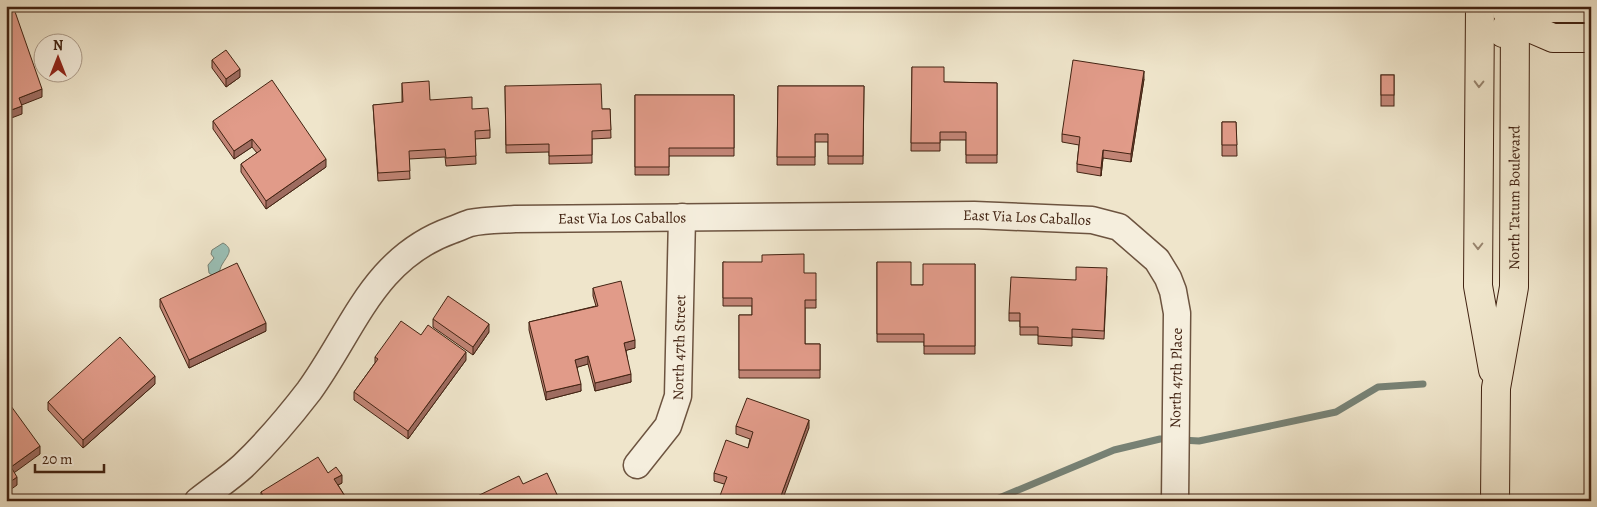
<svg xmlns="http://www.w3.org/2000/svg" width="1597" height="507" font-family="Alegreya,serif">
<rect width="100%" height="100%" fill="#efe5cb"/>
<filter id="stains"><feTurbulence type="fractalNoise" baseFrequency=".004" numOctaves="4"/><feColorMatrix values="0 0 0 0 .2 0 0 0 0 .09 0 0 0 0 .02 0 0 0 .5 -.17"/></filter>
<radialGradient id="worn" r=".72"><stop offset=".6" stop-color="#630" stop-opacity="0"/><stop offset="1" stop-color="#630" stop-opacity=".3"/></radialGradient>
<path fill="#9abfb5" stroke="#778174" d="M 223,243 C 234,249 228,255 223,263 C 219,269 222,269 215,277 L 209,273 L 208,265 L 214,258 L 211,254 L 212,250 Z"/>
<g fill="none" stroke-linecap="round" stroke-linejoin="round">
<g stroke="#778174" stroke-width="7">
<polyline points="1181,440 1199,441 1336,412 1378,387 1423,384"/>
<polyline points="992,501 1114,450 1160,439 1170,439"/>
</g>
<defs>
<g id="minor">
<path id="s1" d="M 637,465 L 668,426 L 678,396 L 682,217"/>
<path id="s2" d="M 198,501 C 213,489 230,478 243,466 C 267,443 289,417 309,391 C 354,329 373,258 452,230 C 458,228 464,225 470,223 C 484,220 500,220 515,219 L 974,215 L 1092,220 L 1119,227 L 1157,260 L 1168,278 L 1173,291 L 1177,313 L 1175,501"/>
</g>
<g id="major">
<polyline points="1480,6 1478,286 1493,370"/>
<polyline points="1507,12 1514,21 1553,38 1591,38"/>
<polyline points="1503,33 1507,26 1514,21 1545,8 1591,8"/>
<path id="s3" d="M 1495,501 L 1496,388 L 1514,287 L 1515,6"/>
</g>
</defs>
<use href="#minor" stroke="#6d5440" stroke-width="29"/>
<use href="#major" stroke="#422312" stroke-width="30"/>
<use href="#minor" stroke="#f5eedd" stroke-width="26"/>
<use href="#major" stroke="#efe5cb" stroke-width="28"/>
</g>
<g fill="#c28576" stroke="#422312">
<polygon points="212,60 240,77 226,87 212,68"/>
<polygon points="912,67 944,82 997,83 997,163 966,163 966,140 940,140 940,151 911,151"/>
<rect x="1381" y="75" width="13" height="31"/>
<polygon points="1144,79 1131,162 1103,158 1101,176 1077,172 1077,164 1079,145 1062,142 1062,134"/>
<polygon points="402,83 430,100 472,109 490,130 490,138 475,139 476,164 446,166 445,157 409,159 410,179 378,181 373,105 402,103"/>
<polygon points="505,86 602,109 610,109 611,138 592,139 592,163 549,164 549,152 506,153"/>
<polygon points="778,86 864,86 863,164 828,164 828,142 815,142 815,165 777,165"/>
<polygon points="635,95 734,95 734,156 669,156 669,175 635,175"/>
<polygon points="213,121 326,167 266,209 241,172 241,164 257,153 252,147 234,159 213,129"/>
<polygon points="1222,122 1236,122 1237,156 1222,156"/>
<polygon points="723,262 804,273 816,300 816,308 805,308 805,344 820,344 820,378 739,378 739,315 752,315 752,306 723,306"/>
<polygon points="877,262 911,285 923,285 975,264 975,354 924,354 924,342 877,342"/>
<polygon points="1107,276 1104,339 1072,337 1072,346 1038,344 1038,335 1020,335 1020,321 1009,321 1009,313 1076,280"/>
<polygon points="593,288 635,348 626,350 631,382 595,391 588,364 577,367 581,391 546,400 529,330 529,322 596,306 593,296"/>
<polygon points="160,299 266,331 189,368 160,307"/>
<polygon points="433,319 489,332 473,355 433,327"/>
<polygon points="421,335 466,360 408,439 354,400 354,392 375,363 375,357"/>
<polygon points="155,384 83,448 48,410 48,402"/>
<polygon points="736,426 809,428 724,484 714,481 714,473 748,448 750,439 736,434"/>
<polygon points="328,473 342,483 338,485 348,501 261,500 261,492"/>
</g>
<g fill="#9e6c60" stroke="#422312">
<polygon points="240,69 240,77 226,87 226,79"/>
<polygon points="1144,71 1144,79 1131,162 1131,154"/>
<polygon points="42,89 42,97 19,106 19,98"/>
<polygon points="22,106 22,114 6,120 6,112"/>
<polygon points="252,139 252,147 234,159 234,151"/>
<polygon points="1103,150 1103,158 1101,176 1101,168"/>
<polygon points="326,159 326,167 266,209 266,201"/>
<polygon points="266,323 266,331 189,368 189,360"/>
<polygon points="489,324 489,332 473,355 473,347"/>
<polygon points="635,340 635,348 624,351 624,343"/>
<polygon points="466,352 466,360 408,439 408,431"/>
<polygon points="588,356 588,364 575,368 575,360"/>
<polygon points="631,374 631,382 595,391 595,383"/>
<polygon points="155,376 155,384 83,448 83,440"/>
<polygon points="581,384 581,391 546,400 546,392"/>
<polygon points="809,420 809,428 782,501 779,501"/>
<polygon points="40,446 40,454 11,475 11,467"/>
<polygon points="342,475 342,483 334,487 334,479"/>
<polygon points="17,477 17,485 6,493 6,485"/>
</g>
<g fill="#e19b89" stroke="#422312">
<polygon points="6,6 13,6 42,89 19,98 22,106 6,112"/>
<polygon points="226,50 240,69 226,79 212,60"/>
<polygon points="1073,60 1144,71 1131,154 1103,150 1101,168 1077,164 1080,137 1062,134"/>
<polygon points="912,67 944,67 944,82 997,83 997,155 966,155 966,132 940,132 940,143 911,143"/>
<rect x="1381" y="75" width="13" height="20"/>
<polygon points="272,80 326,159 266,201 241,164 261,150 252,139 234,151 213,121"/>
<polygon points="429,81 430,100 472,97 472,109 488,108 490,130 475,131 476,156 446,158 445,149 409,151 410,171 378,173 373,105 403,102 402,83"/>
<polygon points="601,84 602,109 610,109 611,130 592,131 592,155 549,156 549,144 506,145 505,86"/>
<polygon points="778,86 864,86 863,156 828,156 828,134 815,134 815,157 777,157"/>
<polygon points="635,95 734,95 734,148 669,148 669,167 635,167"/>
<polygon points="1222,122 1236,122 1237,145 1222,145"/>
<polygon points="804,254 804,273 816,273 816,300 805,300 805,344 820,344 820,370 739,370 739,315 752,315 752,298 723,298 723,262 762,262 762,255"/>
<polygon points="877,262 911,262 911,285 923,285 923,264 975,264 975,346 924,346 924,334 877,334"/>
<polygon points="237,263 266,323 189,360 160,299"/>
<polygon points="1076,267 1107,268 1104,331 1072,329 1072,338 1038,336 1038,327 1020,327 1020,313 1009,313 1011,277 1076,280"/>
<polygon points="621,281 635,340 624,343 631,374 595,383 588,356 575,360 581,384 546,392 529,322 598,306 593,288"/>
<polygon points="448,296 489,324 473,347 433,319"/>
<polygon points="401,321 421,335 428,325 466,352 408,431 354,392 378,359 375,357"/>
<polygon points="120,337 155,376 83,440 48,402"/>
<polygon points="747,398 809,420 779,501 718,501 727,477 714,473 726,440 748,448 753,432 736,426"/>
<polygon points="11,406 40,446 11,467 17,477 6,485 6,410"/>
<polygon points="318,457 328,473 336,467 342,475 334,479 348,501 266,501 261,492"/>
<polygon points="547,473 560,501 467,501 519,476 523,484"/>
</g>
<defs><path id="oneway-chevron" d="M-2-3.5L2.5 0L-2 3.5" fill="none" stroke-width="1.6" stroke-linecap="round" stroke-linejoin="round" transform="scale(1.25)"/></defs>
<g stroke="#98846e">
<use href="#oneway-chevron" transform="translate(1479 84) rotate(91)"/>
<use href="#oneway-chevron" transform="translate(1478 246) rotate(90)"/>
</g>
<g text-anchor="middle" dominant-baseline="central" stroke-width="4" stroke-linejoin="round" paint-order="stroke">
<g font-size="15" fill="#422312" stroke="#f5eedd">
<text stroke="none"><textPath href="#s3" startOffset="305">North Tatum Boulevard</textPath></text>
<text stroke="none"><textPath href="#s2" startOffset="549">East Via Los Caballos</textPath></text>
<text stroke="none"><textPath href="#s2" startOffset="954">East Via Los Caballos</textPath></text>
<text stroke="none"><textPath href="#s1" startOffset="130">North 47th Street</textPath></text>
<text transform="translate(1176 378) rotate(-89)">North 47th Place</text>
</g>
</g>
<rect width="1597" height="507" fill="none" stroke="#efe5cb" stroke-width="25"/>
<rect x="8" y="8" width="1582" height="492" fill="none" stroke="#422312" stroke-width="2.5"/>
<rect x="12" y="12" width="1572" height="482" fill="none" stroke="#422312"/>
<g transform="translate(58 58)"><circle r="24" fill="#f5eedd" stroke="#ad9d8c"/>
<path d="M0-4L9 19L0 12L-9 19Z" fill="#8f2418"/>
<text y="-8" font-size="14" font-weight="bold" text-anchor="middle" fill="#422312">N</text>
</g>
<path d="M35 464v8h69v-8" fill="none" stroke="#422312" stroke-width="2.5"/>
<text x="42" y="464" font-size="15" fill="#422312" stroke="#f5eedd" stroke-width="4" paint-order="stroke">20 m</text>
<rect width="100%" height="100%" filter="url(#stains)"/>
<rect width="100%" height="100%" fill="url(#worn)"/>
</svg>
